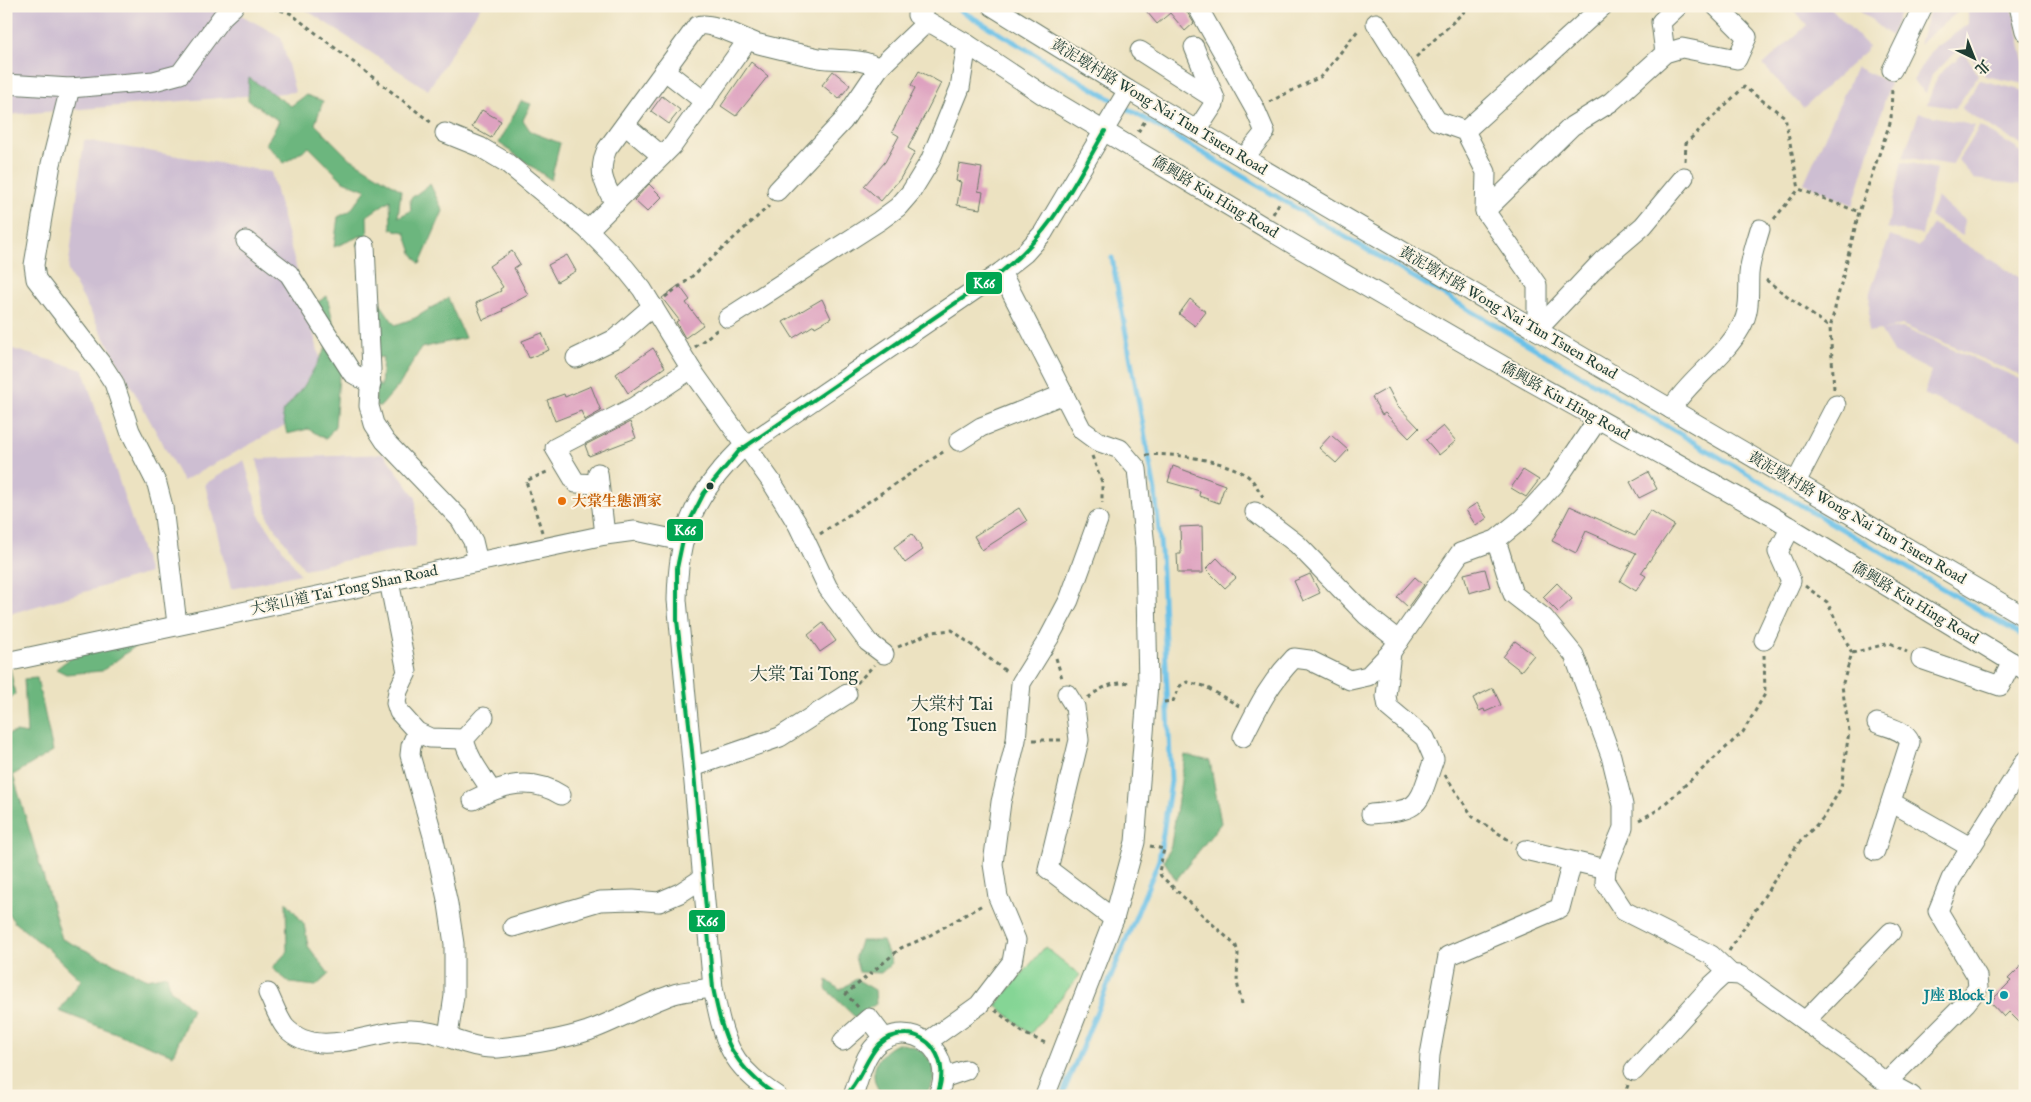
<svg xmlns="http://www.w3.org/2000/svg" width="2031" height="1102" font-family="'IM FELL English','Noto Serif TC',serif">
<rect width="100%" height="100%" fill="#fcf5e5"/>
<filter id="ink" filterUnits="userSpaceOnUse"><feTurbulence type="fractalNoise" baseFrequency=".02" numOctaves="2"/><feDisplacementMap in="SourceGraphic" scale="10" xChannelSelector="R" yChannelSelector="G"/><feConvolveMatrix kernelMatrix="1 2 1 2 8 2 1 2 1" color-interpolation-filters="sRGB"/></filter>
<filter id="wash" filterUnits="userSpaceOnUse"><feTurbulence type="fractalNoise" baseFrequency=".0096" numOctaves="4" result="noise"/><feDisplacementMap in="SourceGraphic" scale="20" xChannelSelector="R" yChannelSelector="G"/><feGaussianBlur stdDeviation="1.12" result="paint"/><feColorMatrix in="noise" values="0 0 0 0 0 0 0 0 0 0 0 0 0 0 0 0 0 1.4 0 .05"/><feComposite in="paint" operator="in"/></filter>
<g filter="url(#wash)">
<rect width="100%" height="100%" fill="#ece2c1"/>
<g fill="#cdbed2">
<polygon points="6,6 225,6 281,37 295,92 6,115"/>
<polygon points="300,6 481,6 428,90"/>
<polygon points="1790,6 1829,6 1868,46 1866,51 1803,108 1763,65 1807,25"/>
<polygon points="1855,6 1902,6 1891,36"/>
<polygon points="1931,6 1961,6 1960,10 1919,44"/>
<polygon points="1968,6 2012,6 2025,66 2025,84 1985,76 1963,46 1932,75 1926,93 1913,81 1930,52 1968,24"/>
<polygon points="1965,52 1978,75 1956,108 1927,104 1938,75"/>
<polygon points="1856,67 1890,83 1853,205 1804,183"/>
<polygon points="1980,80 2025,91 2025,147 1961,109"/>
<polygon points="1919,113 1975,126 1952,165 1903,157"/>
<polygon points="1980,126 2025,154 2025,185 1974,179 1958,160"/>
<polygon points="84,140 271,172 331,400 183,481 68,271"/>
<polygon points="1902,161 1936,169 1922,235 1887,228"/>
<polygon points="1937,197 1964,220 1963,236 1930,217"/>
<polygon points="1933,224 2025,281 2025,377 1902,325 1881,330 1903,328 2025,381 2025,440 1924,394 1931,371 1893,352 1880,330 1868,332 1870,292 1890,236 1919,247"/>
<polygon points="6,347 83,370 149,573 6,615"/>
<polygon points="384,454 416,498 416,546 304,569 268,518 257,459"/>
<polygon points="244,460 260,517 300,574 231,589 205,484"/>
</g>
<polygon fill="#85d595" stroke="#528964" points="1045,947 1080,975 1030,1034 996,1005"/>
<g fill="#6cb67e" stroke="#467a59">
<polygon points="249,78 291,106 306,95 323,101 315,124 348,157 401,190 398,217 411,211 410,199 430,184 443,211 420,264 412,253 405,232 391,229 390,200 367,216 368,245 357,245 363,235 334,247 338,217 350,211 366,190 343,181 309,147 284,163 266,144 279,121 248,100"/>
<polygon points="521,101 531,104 523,120 531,132 560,143 551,180 499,143"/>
<polygon points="327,296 336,334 355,358 339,377 335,426 326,439 308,429 287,434 282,413 304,386 331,339 315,304"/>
<polygon points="448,298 465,338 421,348 400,384 381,406 376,406 375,382 381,387 383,357 376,358 377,299 395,325 415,318"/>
<path d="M 137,645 L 102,671 L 66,674 L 56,669 C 87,644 99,646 137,645 Z"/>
<polygon points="10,668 15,694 6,702 6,670"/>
<polygon points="37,678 53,751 13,775 62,939 147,979 167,975 170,989 192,1009 173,1055 59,1011 81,980 46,947 15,923 6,911 6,735 16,732 27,734 24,679"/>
<polygon points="1185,755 1210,761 1221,823 1176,880 1164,861 1171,845"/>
<polygon points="286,901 304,924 308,946 329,974 316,986 290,983 272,968 287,952"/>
<polygon points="860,941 883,941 892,963 881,973 859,972 855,957"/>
<polygon points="856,979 875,990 876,1004 855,1017 826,989 827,980 840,990"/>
<path d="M 897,1044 C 926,1043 948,1074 923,1096 L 884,1096 C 865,1078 875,1053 897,1044 Z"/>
</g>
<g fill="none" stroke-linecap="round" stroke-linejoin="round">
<g stroke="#6bc1e8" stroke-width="5">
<polyline points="953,6 2025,637"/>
<polyline points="1062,1096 1159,860 1171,781 1161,551 1155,491 1112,258"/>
</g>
</g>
<g id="blocks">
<g fill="#dea2c0">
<polygon points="1142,6 1183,6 1194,23 1185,31 1170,13 1157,24"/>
<polygon points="751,62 768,76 736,116 721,106"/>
<polygon points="833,71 850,85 839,99 822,85"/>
<polygon points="919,71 941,83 908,148 915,152 900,179 881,201 864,186 885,162 899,136 892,132 915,88 911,85"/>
<polygon points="662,96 680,110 669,124 651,111"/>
<polygon points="482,110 501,121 491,138 472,127"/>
<polygon points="959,164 982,168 978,191 983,192 980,209 957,205 961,182 956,181"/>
<polygon points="649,184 662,197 647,212 634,200"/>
<polygon points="512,251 520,264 514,268 528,295 502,309 503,311 483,320 476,303 501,291 500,289 503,287 489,266"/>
<polygon points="567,255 576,271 557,282 548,265"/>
<polygon points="679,285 690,300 686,303 703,325 685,338 676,322 679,320 662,298"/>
<polygon points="822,299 831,318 815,327 814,325 793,338 783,322"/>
<polygon points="1190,299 1206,312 1195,326 1179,314"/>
<polygon points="542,333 549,350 529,358 522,341"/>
<polygon points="653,348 665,367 628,393 616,374"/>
<polygon points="591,386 601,411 585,420 581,411 555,421 547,400 564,394 565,397"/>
<polygon points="1388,388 1397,405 1419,428 1409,438 1385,413 1382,415 1372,397"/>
<polygon points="630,422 636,438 589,456 585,445"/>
<polygon points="1443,426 1456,441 1439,455 1426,440"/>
<polygon points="1331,435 1348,450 1336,463 1319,448"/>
<polygon points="1173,466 1225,485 1219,503 1199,496 1200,491 1168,482"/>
<polygon points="1523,470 1539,480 1526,497 1511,488"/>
<polygon points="1648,472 1657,489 1639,498 1630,482"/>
<polygon points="1477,503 1487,518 1476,526 1466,510"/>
<polygon points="1570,506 1635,536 1650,510 1674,525 1641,573 1646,576 1636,591 1620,581 1636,553 1586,531 1576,553 1552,541"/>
<polygon points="1019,508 1027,521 982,550 974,536"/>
<polygon points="1202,526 1203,573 1178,573 1177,554 1181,554 1180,527"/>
<polygon points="912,534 923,550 905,563 894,547"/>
<polygon points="1217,558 1236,578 1225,588 1206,569"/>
<polygon points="1485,569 1490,587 1469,593 1464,574"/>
<polygon points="1310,574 1320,593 1303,601 1294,581"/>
<polygon points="1415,577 1424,585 1408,607 1397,597"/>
<polygon points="1557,583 1572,599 1558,612 1543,597"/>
<polygon points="823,623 836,641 820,652 808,635"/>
<polygon points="1515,641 1534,655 1521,671 1503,657"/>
<polygon points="1493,688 1501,705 1485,712 1484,709 1479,711 1473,698"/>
<polygon points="2025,962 2025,1028 2009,1012 2004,1017 1990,1002 2011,981 2008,979"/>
</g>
</g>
</g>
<g filter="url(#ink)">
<use href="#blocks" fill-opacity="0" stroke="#677765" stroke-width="1"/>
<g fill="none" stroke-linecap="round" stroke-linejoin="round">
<defs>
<g id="minor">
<polyline points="992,6 1128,90 2025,617"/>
<polyline points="1197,6 1255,109 1265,132 1244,158"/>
<polyline points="2019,6 2025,31"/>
<polyline points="917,15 967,44 1042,94 1296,246 1512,371 1770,515 2025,670"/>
<polyline points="1376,23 1437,121 1465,131 1486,172 1485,211 1537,285 1537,330"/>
<polyline points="1194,47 1215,99 1214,104 1197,130"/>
<polyline points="1140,51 1215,99"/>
<polyline points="1665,53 1661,22 1678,6"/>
<polyline points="664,70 705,102"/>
<polyline points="1892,70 1923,6"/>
<polyline points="6,84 70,88 154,81 180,74 222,17 234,6"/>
<polyline points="70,88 51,164 34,265 36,279 103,366 114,383 130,431 157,484 163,507 177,624"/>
<polyline points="625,125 662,156"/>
<polyline points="1465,131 1603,6"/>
<polyline points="445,133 480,147 507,163 588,230 625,268 642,289 691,369 771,481 798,525 828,588 868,642 884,654"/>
<polyline points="777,191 843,121 879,68 927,22"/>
<path d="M 615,204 C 604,183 597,173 607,149 L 697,26 C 710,20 743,39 759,44 C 779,49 799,54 819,58 C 841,61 860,57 879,68"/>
<polyline points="1485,211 1572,126 1611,102 1665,53 1682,48 1737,59 1747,37 1716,6"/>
<polyline points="588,230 673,145 747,41"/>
<polyline points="246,241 289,274 352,373 371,384"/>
<polyline points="365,246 371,369 369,406 374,424 385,441 460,519 473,541 478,562"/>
<polyline points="1001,272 1082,430 1097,441 1120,449 1137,469 1145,547 1148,684 1135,842 1114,919 1045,1096"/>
<polyline points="728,318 879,221 898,207 911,192 930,161 960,88 967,44"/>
<polyline points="1537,330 1603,260 1643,226 1684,177"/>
<polyline points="576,358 615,339 653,306"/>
<path d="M 1671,409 C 1691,378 1723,359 1741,327 C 1751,310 1748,292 1749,274 C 1750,260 1756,243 1760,229"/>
<polyline points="959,441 981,427 1064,394"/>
<polyline points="598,473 605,535"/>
<polyline points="1796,482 1836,405"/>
<polyline points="599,484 576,483 555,448 634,407 691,369"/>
<polyline points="1255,512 1297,544 1366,615 1399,641"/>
<polyline points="1496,540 1513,594 1544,618 1574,655 1611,756 1623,805 1623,828 1606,869 1605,882 1624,911 1711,955 1731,974"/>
<polyline points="389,581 407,672 398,691 396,703 399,712 417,732 430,738 464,739"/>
<polyline points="1764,640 1791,581 1778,552 1791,527"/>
<polyline points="1921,659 2000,686 2012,662"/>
<polyline points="6,662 605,535 635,531 682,541"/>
<polyline points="1067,694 1075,707 1079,740 1048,869 1114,919"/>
<path d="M 484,717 L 464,739 C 468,758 481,774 491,790"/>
<polyline points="417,732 411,746 410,755 433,836 448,904 454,944 454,996 448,1036"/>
<path d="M 1243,737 C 1259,705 1269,684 1294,658 L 1309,660 L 1350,680 L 1368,676 L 1391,652 L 1460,553 L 1496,540 L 1522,519 L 1554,484 L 1598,419"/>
<polyline points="693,767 780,737 847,694"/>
<path d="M 473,800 C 503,784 531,776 561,795"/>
<polyline points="1891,802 1970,847"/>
<path d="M 1371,814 C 1424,810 1417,806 1434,759 L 1425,738 L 1388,707 L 1386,696 L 1391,652"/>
<polyline points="1525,850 1606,869"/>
<path d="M 1875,851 L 1910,742 C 1905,730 1888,727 1877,723"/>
<polyline points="513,927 600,901 633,900 659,902 680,893 703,878"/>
<path d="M 268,993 C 273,1003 278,1018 285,1027 C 316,1061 371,1031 409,1030 C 440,1029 467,1050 498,1048 C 527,1045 560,1040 588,1031 C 616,1021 643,1005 671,995 C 684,990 700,990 713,988"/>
<polyline points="1805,1021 1891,932"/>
<polyline points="843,1041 869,1018 885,1039"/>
<polyline points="927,1042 979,1005 1012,962 1016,940 998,897 993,864 1001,802 1016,740 1021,683 1049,638 1069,600 1098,520"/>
<polyline points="1634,1071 1712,985 1724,974 1739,975 1746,979 1851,1054 1881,1079 1912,1096"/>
<polyline points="943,1078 966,1070"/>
<polyline points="1887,1082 1966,1003 1978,988 1977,976 1938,911 1951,879 2025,761"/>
<path d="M 777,1096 C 729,1065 724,1042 713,988 L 677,600 C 678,534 692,498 739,451 L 1001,272 L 1025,253 L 1043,233 L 1128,90"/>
<path d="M 853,1096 C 859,1080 863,1058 875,1046 C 909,1013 960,1054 937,1096"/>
<polyline points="1427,1096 1430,1055 1448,956 1560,908 1572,862"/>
</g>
</defs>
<use href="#minor" stroke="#677765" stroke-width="21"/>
<g stroke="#677765" stroke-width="3" stroke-dasharray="4 4" stroke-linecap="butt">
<polyline points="265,6 290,13 433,124"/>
<polyline points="895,6 902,9"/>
<polyline points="1416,57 1470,6"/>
<polyline points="1269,102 1322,76 1359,29"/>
<polyline points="1138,132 1146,119"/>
<polyline points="1685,161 1686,143 1744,87 1785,117 1799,189 1859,212"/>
<polyline points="1273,214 1281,200"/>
<polyline points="1774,219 1799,189"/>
<polyline points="1766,280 1830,328"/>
<polyline points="665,297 688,280 769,206"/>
<polyline points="695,347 718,329"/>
<polyline points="1834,389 1830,328 1859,212 1891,120 1892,87"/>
<path d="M 1146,455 C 1171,452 1235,461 1252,480 C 1256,485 1260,492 1263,497"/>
<polyline points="1092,456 1102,482 1102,503"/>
<polyline points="542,532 526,481 549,471"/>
<polyline points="820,534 946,450"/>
<polyline points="1805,586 1827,602 1852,653"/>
<polyline points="898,647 932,632 952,630 1007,672"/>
<polyline points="1056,658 1062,678"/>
<polyline points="857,683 874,665"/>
<path d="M 1088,698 C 1101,687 1116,681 1132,683"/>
<polyline points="1164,702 1173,701 1180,686 1187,682 1204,686 1239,706"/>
<polyline points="1033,740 1061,740"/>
<polyline points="1445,775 1473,817 1512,842"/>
<polyline points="1639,820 1658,810 1743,732 1765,694 1764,655"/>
<polyline points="1150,846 1164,849 1159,872 1161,876 1236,946 1238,953 1237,982 1242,1004"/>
<polyline points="1729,951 1797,845 1824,817 1841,788 1849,731 1842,686 1852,653 1890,643 1907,652"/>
<polyline points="858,1007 846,994 901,948 927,937 984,904"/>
<polyline points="995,1010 1025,1034 1048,1044"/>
<polyline points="1624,1096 1628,1085"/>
</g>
<use href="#minor" stroke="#fff" stroke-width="19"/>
<defs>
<g id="bus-1">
<path d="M 777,1096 C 731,1064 724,1041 713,988 L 692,750 L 677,620 L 677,568 L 685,530 L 704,493 L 739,451 L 1001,272 C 1054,230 1072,187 1105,131"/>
<path d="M 845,1096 C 868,1075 868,1033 907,1034 C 916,1034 927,1040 933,1048 C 944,1064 943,1078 937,1096"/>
</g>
</defs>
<use href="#bus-1" stroke="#fcf5e5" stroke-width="8"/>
<use href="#bus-1" stroke="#00a651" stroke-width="4"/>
</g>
</g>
<circle fill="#1f3d34" stroke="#fcf5e5" stroke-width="2" cx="710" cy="486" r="4.5"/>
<circle fill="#e8710a" stroke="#fcf5e5" stroke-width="2" cx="562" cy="501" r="5"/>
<circle fill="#0f9aa8" stroke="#fcf5e5" stroke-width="2" cx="2004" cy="995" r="5"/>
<g text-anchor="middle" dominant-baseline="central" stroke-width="4" stroke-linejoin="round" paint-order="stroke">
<g font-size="15" fill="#1f3d34" stroke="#fcf5e5">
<text transform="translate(1159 107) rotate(31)">黃泥墩村路 Wong Nai Tun Tsuen Road</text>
<text transform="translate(1215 197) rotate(31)">僑興路 Kiu Hing Road</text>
<text transform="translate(1508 313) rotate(30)">黃泥墩村路 Wong Nai Tun Tsuen Road</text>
<text transform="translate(1565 401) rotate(29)">僑興路 Kiu Hing Road</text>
<text transform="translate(1857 518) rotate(30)">黃泥墩村路 Wong Nai Tun Tsuen Road</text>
<text transform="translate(344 590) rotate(-12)">大棠山道 Tai Tong Shan Road</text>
<text transform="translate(1915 603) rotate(31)">僑興路 Kiu Hing Road</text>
</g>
<g font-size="15" font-weight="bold" fill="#c56008" stroke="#fcf5e5" text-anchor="start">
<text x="572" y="501">大棠生態酒家</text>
</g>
<g font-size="15" font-weight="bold" fill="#0d838f" stroke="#fcf5e5" text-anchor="end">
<text x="1994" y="995">J座 Block J</text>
</g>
<g font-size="18" fill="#1f3d34" stroke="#fcf5e5">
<text x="804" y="675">大棠 Tai Tong</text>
<text x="952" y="705">大棠村 Tai<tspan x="952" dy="21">Tong Tsuen</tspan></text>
</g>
</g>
<g stroke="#fcf5e5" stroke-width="2">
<rect x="965" y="271" width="38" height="24" rx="5" fill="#00a651"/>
<rect x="666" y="518" width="38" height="24" rx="5" fill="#00a651"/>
<rect x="688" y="909" width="38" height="24" rx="5" fill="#00a651"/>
</g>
<g font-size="14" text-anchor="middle" font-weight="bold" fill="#fff">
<text x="984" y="288">K66</text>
<text x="685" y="535">K66</text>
<text x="707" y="926">K66</text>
</g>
<rect width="2031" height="1102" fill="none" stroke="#fcf5e5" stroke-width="25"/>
<g transform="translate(1974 58) rotate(137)" stroke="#fcf5e5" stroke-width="4" paint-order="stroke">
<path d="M0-4L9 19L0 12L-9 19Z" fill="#1f3d34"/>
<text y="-8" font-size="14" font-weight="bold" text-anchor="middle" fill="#1f3d34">北</text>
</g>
</svg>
